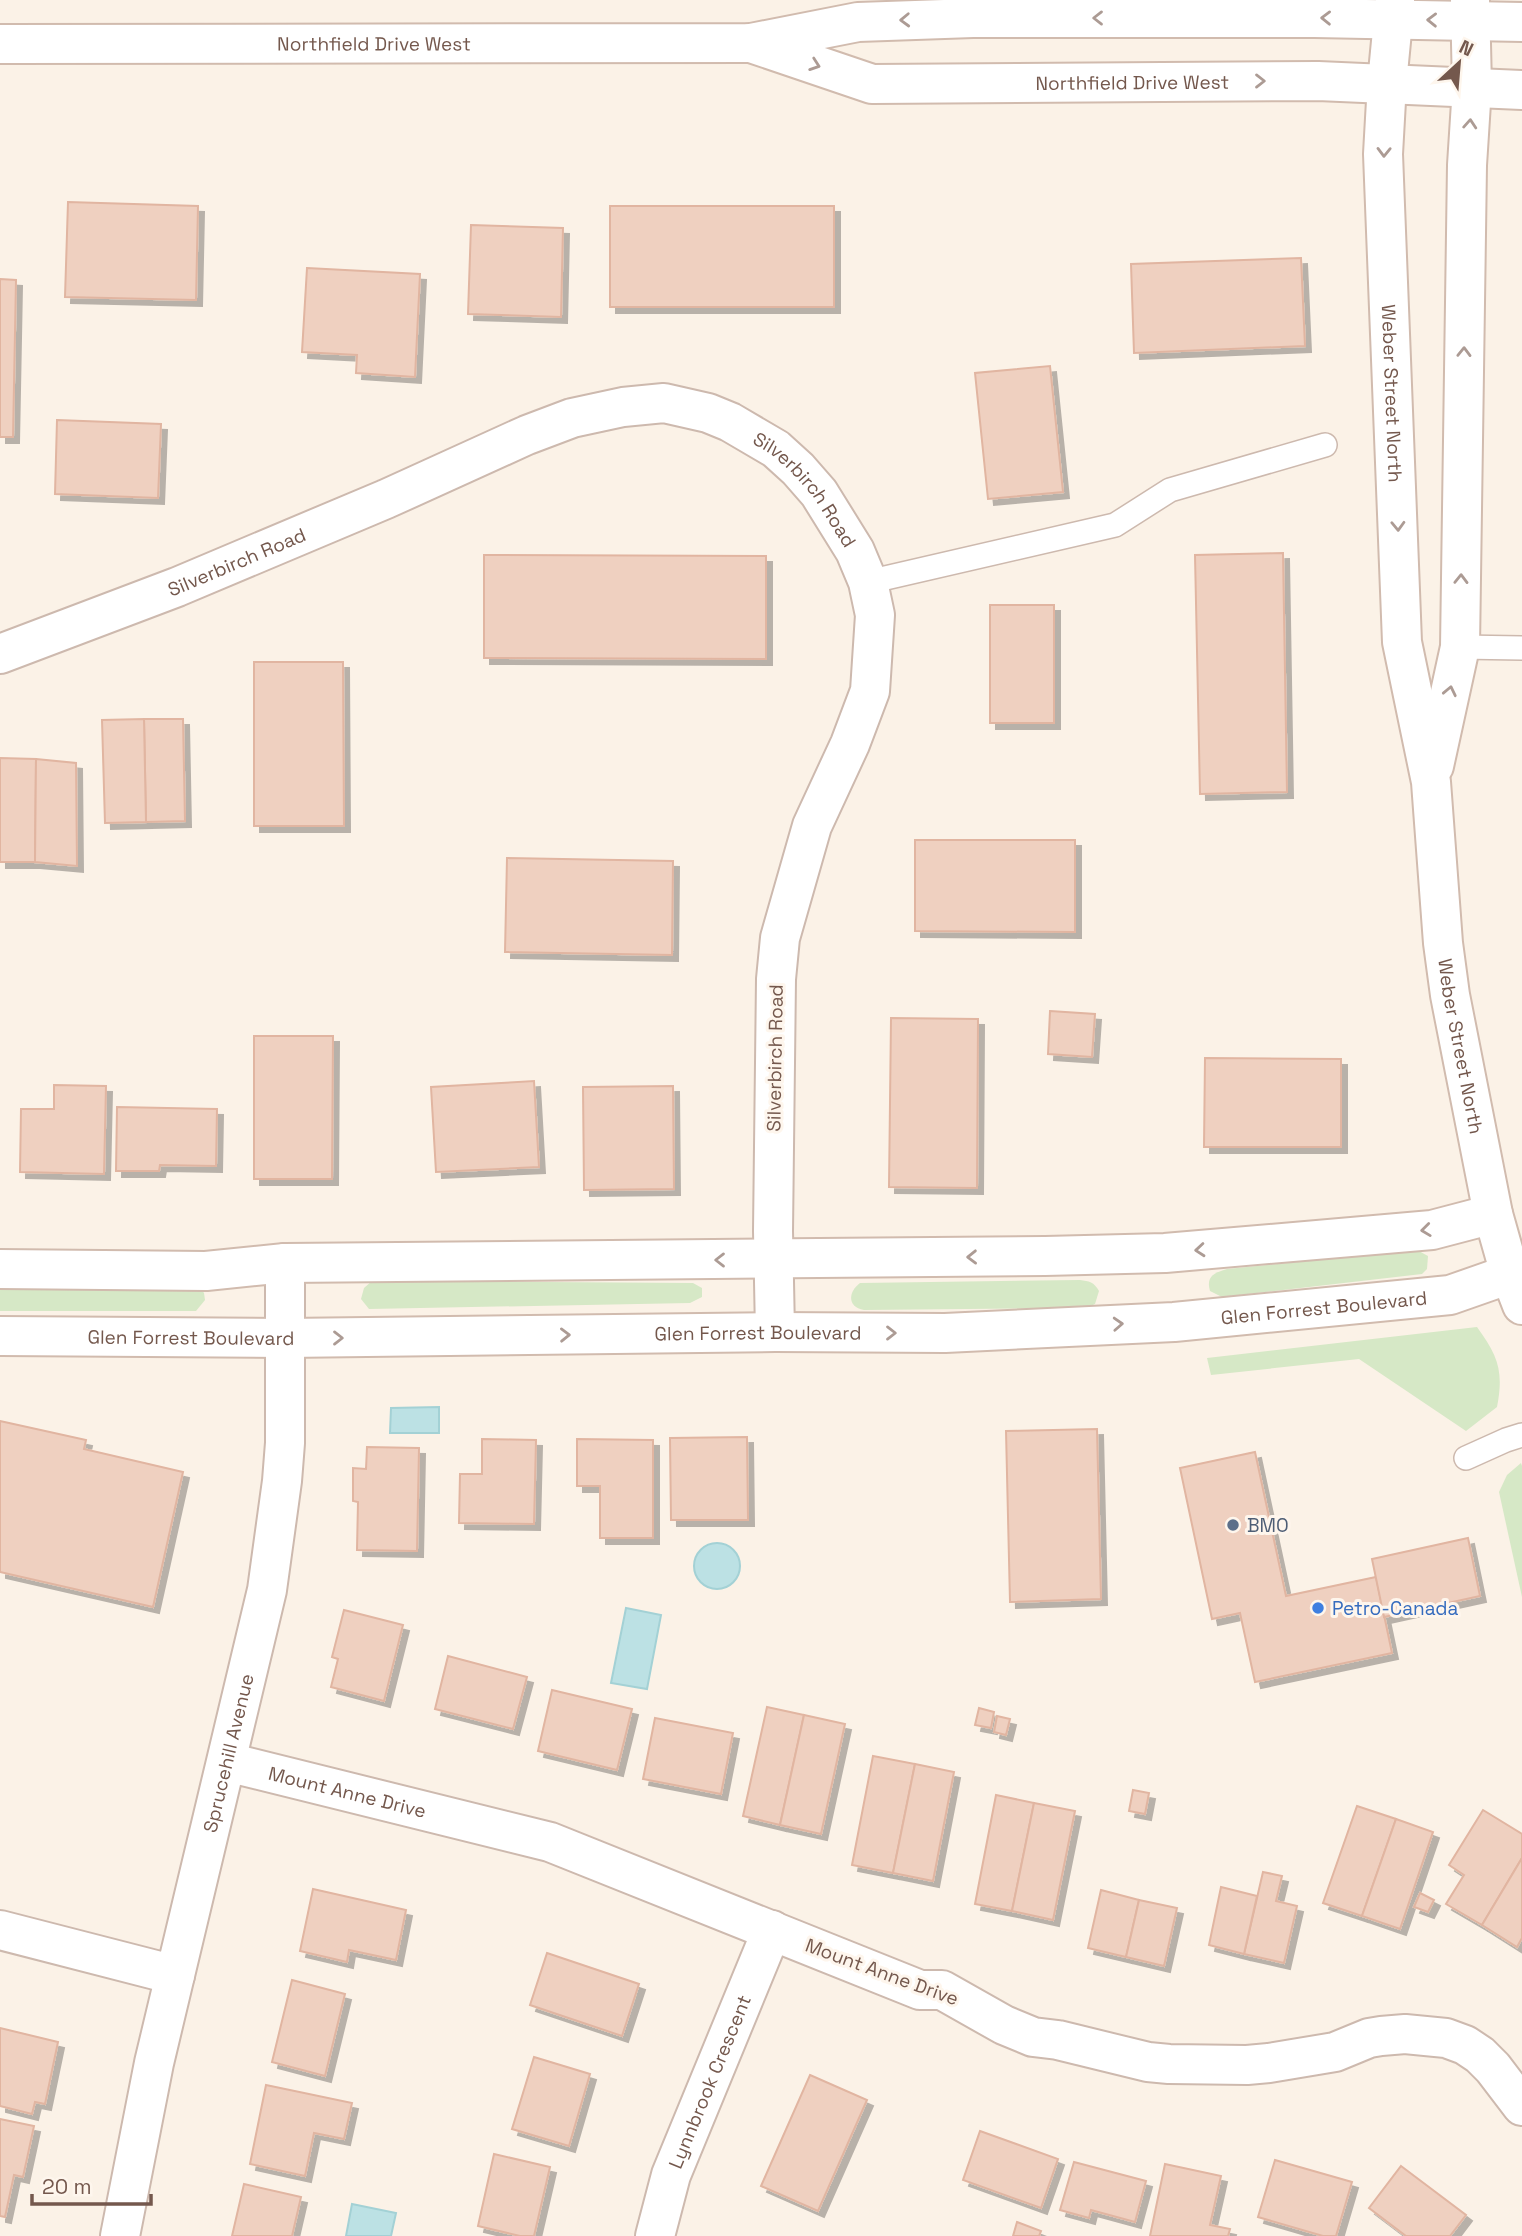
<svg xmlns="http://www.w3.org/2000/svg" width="1522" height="2236" font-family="'Space Grotesk',sans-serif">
<defs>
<filter id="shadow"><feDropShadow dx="6" dy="6" stdDeviation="0" flood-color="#0004"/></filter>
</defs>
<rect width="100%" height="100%" fill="#fbf2e7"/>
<g fill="#d6e8c6">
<path d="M 1417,1250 L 1428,1256 L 1427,1269 L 1422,1274 L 1222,1297 L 1210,1291 C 1206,1277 1213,1273 1227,1269 Z"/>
<path d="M 1080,1280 C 1089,1281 1094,1282 1099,1291 L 1095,1304 L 1086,1308 L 864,1310 C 847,1307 848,1292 860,1283 Z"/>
<polygon points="372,1281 693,1283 702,1288 702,1297 690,1303 369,1309 361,1299 364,1288"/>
<polygon points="0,1285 200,1288 204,1293 205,1300 196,1311 0,1311"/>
<path d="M 1477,1327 C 1498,1356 1504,1371 1497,1407 L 1466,1431 L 1359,1359 L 1211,1375 L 1207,1358 Z"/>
<polygon points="1521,1463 1522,1466 1522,1597 1499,1492 1507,1475"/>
</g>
<g fill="#bce1e4" stroke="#a3d1d5" stroke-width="2">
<polygon points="439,1407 439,1433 390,1433 391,1408"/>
<circle cx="717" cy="1566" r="23"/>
<polygon points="626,1608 661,1615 647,1689 611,1683"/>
<polygon points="352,2204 396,2213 391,2236 346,2236"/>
</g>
<g fill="#efd0c0" stroke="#e1b5a1" stroke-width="2" filter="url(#shadow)">
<polygon points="68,202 198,206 196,300 65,297"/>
<rect x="610" y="206" width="224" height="101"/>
<polygon points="471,225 563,228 561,317 468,314"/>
<polygon points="1301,258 1305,346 1134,353 1131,264"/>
<polygon points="307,268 420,274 415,377 356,373 357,355 302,352"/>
<polygon points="0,279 16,280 13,437 0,437"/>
<polygon points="1050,366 1063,492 988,499 975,373"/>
<polygon points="57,420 161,424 158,498 55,494"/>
<polygon points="1283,553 1287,792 1200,794 1195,555"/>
<polygon points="484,555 766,556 766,659 484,658"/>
<rect x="990" y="605" width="64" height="118"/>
<polygon points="254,662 343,662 344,826 254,826"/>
<polygon points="144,719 183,719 185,821 146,822"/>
<polygon points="144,719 146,822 105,823 102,720"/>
<polygon points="0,758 36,759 35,862 0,862"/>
<polygon points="36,759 76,763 77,866 35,862"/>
<polygon points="915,840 1075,840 1075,932 915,931"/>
<polygon points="507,858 673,861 672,955 505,952"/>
<polygon points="1050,1011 1095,1014 1092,1057 1048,1054"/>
<polygon points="891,1018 978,1019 977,1188 889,1187"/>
<polygon points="254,1036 333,1036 332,1179 254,1179"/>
<polygon points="1205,1058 1341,1059 1341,1147 1204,1147"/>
<polygon points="534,1081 539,1167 436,1172 431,1087"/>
<polygon points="54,1085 106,1086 104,1174 20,1172 21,1109 54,1109"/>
<polygon points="673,1086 674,1189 584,1190 583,1087"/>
<polygon points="117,1107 217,1109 216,1166 160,1165 159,1171 116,1171"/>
<polygon points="0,1421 86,1440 84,1449 183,1472 153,1607 0,1572"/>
<polygon points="1097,1429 1101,1599 1010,1602 1006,1431"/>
<polygon points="747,1437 748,1520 671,1520 670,1438"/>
<polygon points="482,1439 536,1440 534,1524 459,1523 460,1474 482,1474"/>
<polygon points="577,1439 653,1440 653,1538 600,1538 600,1486 577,1486"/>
<polygon points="367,1447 419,1448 417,1551 357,1550 358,1502 353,1501 353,1468 366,1469"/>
<polygon points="1255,1452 1286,1596 1376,1577 1392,1653 1255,1682 1240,1613 1212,1619 1180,1468"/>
<polygon points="1468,1538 1480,1596 1384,1617 1372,1559"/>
<polygon points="344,1610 403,1625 384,1701 331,1687 338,1659 332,1657"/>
<polygon points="448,1656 527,1677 513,1729 435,1709"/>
<polygon points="552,1690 632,1709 617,1770 538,1751"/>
<polygon points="767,1707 804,1715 780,1825 743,1816"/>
<polygon points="979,1708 994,1712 991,1728 975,1725"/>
<polygon points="804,1715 845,1724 821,1834 780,1825"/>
<polygon points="997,1716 1010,1719 1006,1735 994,1732"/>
<polygon points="655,1718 733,1733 721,1794 643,1779"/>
<polygon points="873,1756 915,1764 893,1873 852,1865"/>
<polygon points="915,1764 954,1772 933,1881 893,1873"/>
<polygon points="1133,1790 1149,1793 1145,1814 1129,1811"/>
<polygon points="996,1795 1034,1803 1012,1911 975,1904"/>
<polygon points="1034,1803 1075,1811 1053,1920 1012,1911"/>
<polygon points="1357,1806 1396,1819 1362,1916 1323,1903"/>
<polygon points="1483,1810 1522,1834 1522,1858 1482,1925 1446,1904 1464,1875 1449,1865"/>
<polygon points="1396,1819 1433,1832 1400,1929 1362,1916"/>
<polygon points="1522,1858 1522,1938 1517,1947 1482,1925"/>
<polygon points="1263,1872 1282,1876 1276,1901 1297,1906 1284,1963 1244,1954"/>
<polygon points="1221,1887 1257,1896 1244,1954 1209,1945"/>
<polygon points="313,1889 406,1910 396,1960 349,1950 347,1962 300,1951"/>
<polygon points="1101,1890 1139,1900 1126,1957 1088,1948"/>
<polygon points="1420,1893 1434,1900 1428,1912 1414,1907"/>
<polygon points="1139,1900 1177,1908 1164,1966 1126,1957"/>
<polygon points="547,1953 639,1984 622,2036 530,2005"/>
<polygon points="292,1980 345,1994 325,2076 272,2062"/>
<polygon points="0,2028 58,2042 45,2104 35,2102 32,2114 0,2106"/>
<polygon points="534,2057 590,2074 569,2146 512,2129"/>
<polygon points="810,2075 867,2100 818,2211 761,2186"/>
<polygon points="266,2085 352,2103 344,2139 314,2133 305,2176 250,2164"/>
<polygon points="0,2119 34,2126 23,2177 14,2175 5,2217 0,2216"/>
<polygon points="980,2131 1058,2159 1041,2208 963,2180"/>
<polygon points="494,2154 550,2167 534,2236 520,2236 478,2226"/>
<polygon points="1275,2160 1352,2182 1336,2236 1323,2236 1258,2217"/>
<polygon points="1074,2162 1146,2181 1135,2222 1091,2210 1089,2218 1060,2210"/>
<polygon points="1165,2164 1221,2176 1210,2225 1230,2229 1228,2236 1150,2236"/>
<polygon points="1401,2166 1466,2215 1450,2236 1406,2236 1369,2208"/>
<polygon points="244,2184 301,2197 292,2236 232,2236"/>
<polygon points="1017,2222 1041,2231 1039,2236 1013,2236"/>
</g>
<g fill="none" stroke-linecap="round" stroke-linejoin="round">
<defs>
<g id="lane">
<polyline points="868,582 1115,525 1170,490 1325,445"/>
<polyline points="1460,647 1522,648"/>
<polyline points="1466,1458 1506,1440 1522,1435"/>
</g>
<g id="street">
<path id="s1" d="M 0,654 L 177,587 L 386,499 L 527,435 L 572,418 L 623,407 L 664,403 L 708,413 L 730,422 L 776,449 L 798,469 L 819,493 L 855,551 L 868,582 L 875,615 L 870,691 L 850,744 L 812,826 L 780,938 L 776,979 L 773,1231 L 775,1332"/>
<path id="s2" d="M 227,1762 L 550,1842 L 920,1990 L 942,1990 L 1004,2025 L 1033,2037 L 1058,2040 L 1148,2062 L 1169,2064 L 1247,2065 L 1269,2063 L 1335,2052 L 1369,2038 L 1381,2036 L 1405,2034 L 1446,2038 L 1465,2045 L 1480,2055 L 1493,2068 L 1522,2106"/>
<polyline points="0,1930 175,1975"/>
<path id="s3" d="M 120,2236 L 154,2063 L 267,1590 L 282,1481 L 285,1443 L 285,1263"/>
<path id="s4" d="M 655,2236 L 671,2175 L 772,1930"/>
</g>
<g id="secondary">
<path id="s5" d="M 1395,0 L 1387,83 L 1383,154 L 1402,642 L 1431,782 L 1443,943 L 1450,995 L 1493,1214 L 1510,1274 L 1522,1305"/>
<path id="s6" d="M 751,43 L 872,84 L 1318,81 L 1522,90"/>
<path id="s7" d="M 0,44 L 751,43 L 858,22 L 973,18 L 1314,18 L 1522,22"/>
<polyline points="1434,766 1460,647 1467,165 1472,87 1470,0"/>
<polyline points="0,1269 206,1271 285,1263 1045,1256 1165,1253 1432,1230 1493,1214"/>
<path id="s8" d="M 0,1336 L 286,1338 L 775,1332 L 945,1333 L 1174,1322 L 1450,1295 L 1510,1274"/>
</g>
</defs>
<use href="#lane" stroke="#cdb9ae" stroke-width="26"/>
<use href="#street" stroke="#cdb9ae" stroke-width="42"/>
<use href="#secondary" stroke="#d1bbae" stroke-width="42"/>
<use href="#lane" stroke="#fff" stroke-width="23"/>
<use href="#street" stroke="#fff" stroke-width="38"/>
<use href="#secondary" stroke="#fff" stroke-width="38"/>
</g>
<defs><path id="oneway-chevron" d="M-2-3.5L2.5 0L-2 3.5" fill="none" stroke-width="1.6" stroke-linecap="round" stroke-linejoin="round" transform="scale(1.75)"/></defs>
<g stroke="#ac9b94">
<use href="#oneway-chevron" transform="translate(1098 18) rotate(180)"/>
<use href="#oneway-chevron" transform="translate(1326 18) rotate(-179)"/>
<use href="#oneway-chevron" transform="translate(905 20) rotate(178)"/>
<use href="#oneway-chevron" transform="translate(1432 20) rotate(-179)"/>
<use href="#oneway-chevron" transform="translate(815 65) rotate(19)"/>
<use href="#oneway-chevron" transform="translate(1260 81)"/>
<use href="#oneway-chevron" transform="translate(1470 124) rotate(-86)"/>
<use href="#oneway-chevron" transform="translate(1384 152) rotate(91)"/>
<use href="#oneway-chevron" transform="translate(1464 352) rotate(-89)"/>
<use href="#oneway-chevron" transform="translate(1398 526) rotate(88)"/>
<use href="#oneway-chevron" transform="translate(1461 579) rotate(-89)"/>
<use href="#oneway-chevron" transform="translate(1450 691) rotate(-78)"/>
<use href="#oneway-chevron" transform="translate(1426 1230) rotate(173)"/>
<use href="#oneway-chevron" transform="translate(1200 1250) rotate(175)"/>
<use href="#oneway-chevron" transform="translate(972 1257) rotate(179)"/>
<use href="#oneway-chevron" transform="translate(720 1260) rotate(180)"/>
<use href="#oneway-chevron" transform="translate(1118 1324) rotate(-3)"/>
<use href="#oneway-chevron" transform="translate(891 1333)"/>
<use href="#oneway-chevron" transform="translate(565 1335) rotate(-1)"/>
<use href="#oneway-chevron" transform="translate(338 1338)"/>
</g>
<circle fill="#5c6f8a" stroke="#fef6ed" stroke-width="2.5" cx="1233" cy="1525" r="7"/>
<circle fill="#3f7fe0" stroke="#fef6ed" stroke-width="2.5" cx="1318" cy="1608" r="7"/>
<g text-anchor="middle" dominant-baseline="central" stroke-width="6" stroke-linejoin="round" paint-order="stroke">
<g font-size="19" fill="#74584d" stroke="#fef6ed">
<text stroke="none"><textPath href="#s7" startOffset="374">Northfield Drive West</textPath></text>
<text stroke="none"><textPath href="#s6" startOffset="388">Northfield Drive West</textPath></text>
<text stroke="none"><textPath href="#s5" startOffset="394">Weber Street North</textPath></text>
<text stroke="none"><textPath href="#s1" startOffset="884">Silverbirch Road</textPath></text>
<text stroke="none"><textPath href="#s1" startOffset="254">Silverbirch Road</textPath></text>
<text stroke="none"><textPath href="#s5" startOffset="1052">Weber Street North</textPath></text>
<text transform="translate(775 1058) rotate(-89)">Silverbirch Road</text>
<text stroke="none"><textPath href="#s8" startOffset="1325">Glen Forrest Boulevard</textPath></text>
<text stroke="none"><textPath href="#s8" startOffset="758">Glen Forrest Boulevard</textPath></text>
<text stroke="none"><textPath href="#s8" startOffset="191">Glen Forrest Boulevard</textPath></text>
<text stroke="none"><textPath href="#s3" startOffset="495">Sprucehill Avenue</textPath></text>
<text stroke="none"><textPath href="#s2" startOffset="124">Mount Anne Drive</textPath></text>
<text transform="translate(882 1972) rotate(20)">Mount Anne Drive</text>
<text stroke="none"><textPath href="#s4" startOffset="164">Lynnbrook Crescent</textPath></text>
</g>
<g font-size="19" fill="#4e5e75" stroke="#fef6ed" text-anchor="start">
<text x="1247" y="1525">BMO</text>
</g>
<g font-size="19" fill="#366cbe" stroke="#fef6ed" text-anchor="start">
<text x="1332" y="1608">Petro-Canada</text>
</g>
</g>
<g transform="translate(1459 63) rotate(26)" stroke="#fef6ed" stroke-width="5" paint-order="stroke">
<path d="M0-5L12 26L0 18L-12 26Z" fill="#74584d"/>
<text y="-10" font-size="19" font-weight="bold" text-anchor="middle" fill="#74584d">N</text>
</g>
<path d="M32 2194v10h119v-10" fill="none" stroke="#74584d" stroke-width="3.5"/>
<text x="42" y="2194" font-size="21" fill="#74584d" stroke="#fef6ed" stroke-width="5" paint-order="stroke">20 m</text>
</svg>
